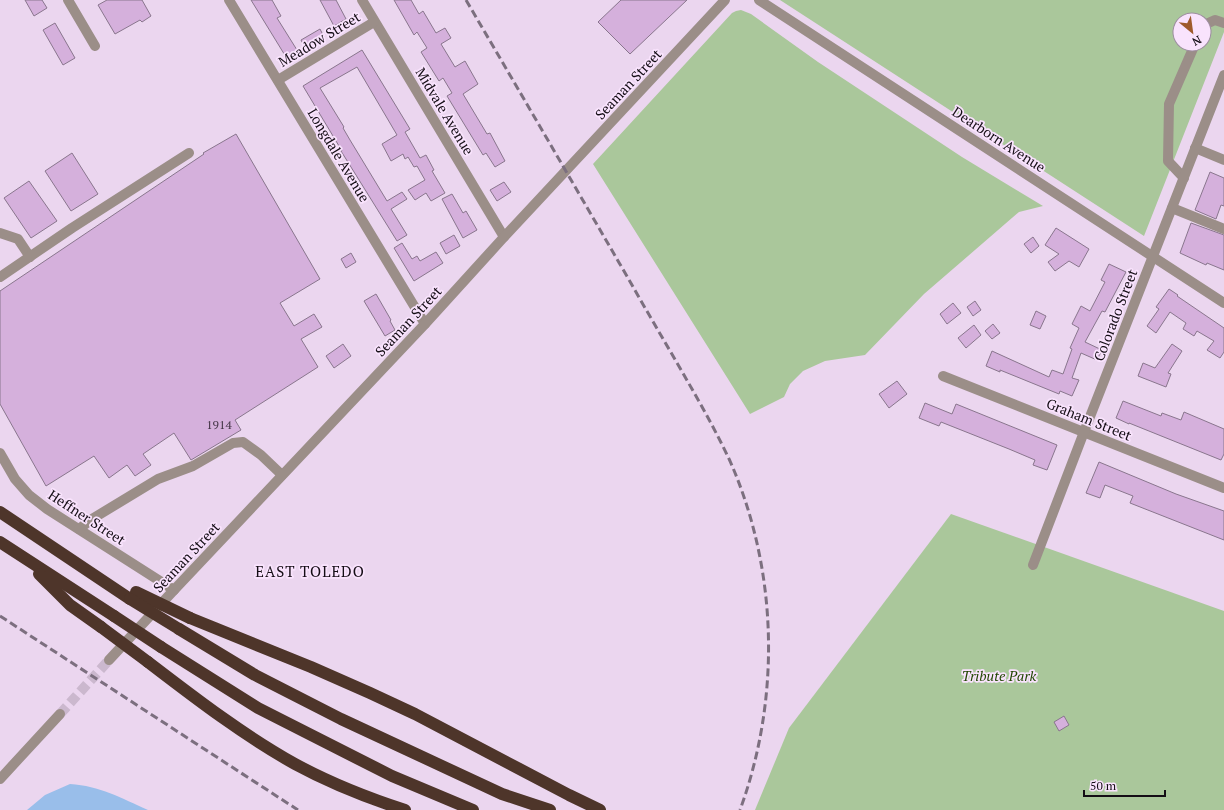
<svg xmlns="http://www.w3.org/2000/svg" width="1224" height="810" font-family="'PT Serif',serif">
<rect width="100%" height="100%" fill="#ebd6ef"/>
<g fill="#aac79b" fill-rule="evenodd">
<path d="M 780,0 L 1224,0 L 1224,32 L 1144,236 ZM 1180,20 L 1204,20 L 1204,44 L 1180,44 Z"/>
<polygon points="741,10 751,14 818,62 962,157 1043,206 1019,212 924,294 865,355 825,361 803,371 790,384 784,397 750,414 593,164 732,13 736,11"/>
<polygon points="951,514 1224,611 1224,810 755,810 789,728"/>
</g>
<path fill="#99beea" d="M 70,784 C 100,786 121,798 148,810 L 27,810 L 45,795 Z"/>
<g fill="#d5b0dc" stroke="#89768d">
<polygon points="25,0 42,0 47,8 34,16"/>
<polygon points="107,0 142,0 151,16 142,22 140,20 115,34 98,5"/>
<polygon points="251,0 272,0 281,16 277,18 297,50 286,57"/>
<polygon points="320,0 336,0 346,19 334,26"/>
<polygon points="394,0 411,0 419,14 423,11 436,33 445,28 451,38 441,44 455,67 465,61 478,84 463,94 487,134 490,133 505,161 495,167 486,153 483,155 447,96 452,93 443,78 439,81 421,52 427,48 417,32 414,35"/>
<polygon points="621,0 687,0 630,54 598,22"/>
<polygon points="55,23 75,58 63,65 43,30"/>
<polygon points="320,29 324,37 305,48 301,40"/>
<polygon points="362,50 410,129 405,132 420,158 426,155 434,170 432,171 445,193 431,201 426,193 415,200 408,190 425,180 417,166 414,167 408,157 405,159 403,154 391,161 382,144 397,135 357,67 320,88 344,127 343,128 350,140 387,201 402,192 407,199 391,209 407,235 397,241 341,151 342,151 303,86"/>
<polygon points="236,134 320,279 280,303 294,326 314,314 322,327 301,339 318,367 235,420 241,430 191,460 174,433 143,454 151,465 135,476 127,465 109,478 94,456 46,486 0,404 0,291 204,154 203,153"/>
<polygon points="72,153 98,194 71,211 45,171"/>
<polygon points="1210,172 1224,178 1224,206 1221,205 1216,219 1195,210"/>
<polygon points="29,181 57,221 31,238 4,198"/>
<polygon points="504,182 511,192 497,201 490,190"/>
<polygon points="452,194 463,213 466,211 477,230 463,238 442,199"/>
<polygon points="1191,223 1224,235 1224,270 1207,263 1206,265 1180,253"/>
<polygon points="1056,228 1089,249 1079,267 1069,261 1055,271 1048,262 1059,254 1045,245"/>
<polygon points="454,235 460,246 446,254 440,243"/>
<polygon points="1033,237 1039,246 1031,253 1024,244"/>
<polygon points="402,243 412,259 417,256 420,261 436,252 443,263 414,281 394,248"/>
<polygon points="351,253 356,262 346,268 341,259"/>
<polygon points="1109,264 1126,272 1105,312 1102,311 1085,342 1102,350 1097,360 1081,353 1072,378 1079,380 1072,396 1060,391 1059,394 1000,370 1000,372 986,366 992,351 1049,377 1052,370 1063,374 1072,349 1070,348 1079,328 1072,324 1081,306 1090,311 1105,282 1101,280"/>
<polygon points="1169,289 1178,295 1177,296 1224,328 1224,352 1220,358 1207,350 1214,341 1197,331 1194,336 1183,329 1186,323 1170,312 1156,333 1147,326 1159,309 1156,307"/>
<polygon points="376,294 391,320 390,321 395,330 385,336 364,301"/>
<polygon points="975,301 981,310 973,316 967,307"/>
<polygon points="953,303 961,313 947,324 940,314"/>
<polygon points="1036,311 1046,316 1040,329 1030,325"/>
<polygon points="993,324 1000,333 992,339 985,331"/>
<polygon points="974,325 981,335 966,348 958,338"/>
<polygon points="343,344 351,356 334,368 326,356"/>
<polygon points="1172,344 1182,351 1168,373 1171,374 1166,387 1138,376 1143,363 1155,368"/>
<polygon points="897,381 907,394 889,408 879,394"/>
<polygon points="1123,401 1161,416 1162,413 1181,420 1184,412 1224,429 1224,454 1221,460 1129,423 1129,424 1116,418"/>
<polygon points="925,403 952,414 956,404 1057,445 1047,470 1033,465 1035,460 1009,449 941,422 939,426 919,418"/>
<polygon points="1099,462 1176,494 1224,511 1224,540 1130,503 1133,496 1105,485 1100,498 1086,493"/>
<polygon points="1064,716 1069,725 1059,731 1054,722"/>
</g>
<g fill="none" stroke-linecap="round" stroke-linejoin="round">
<polyline stroke="#cbb8ce" stroke-width="10" stroke-dasharray="10 5" stroke-linecap="butt" points="60,714 109,660"/>
<g stroke="#9b8e88" stroke-width="10">
<polyline points="68,0 95,46"/>
<polyline points="229,0 425,324"/>
<polyline points="362,0 504,237"/>
<polyline points="759,0 1224,303"/>
<polyline points="1204,25 1215,20 1224,23"/>
<polyline points="278,80 374,22"/>
<polyline points="1195,148 1224,160"/>
<polyline points="1184,178 1168,161 1169,104 1195,44"/>
<polyline points="1172,208 1224,229"/>
<polyline points="0,233 18,239 30,257"/>
<polyline points="0,277 72,228 189,153"/>
<polyline points="943,376 1224,488"/>
<polyline points="0,453 15,479 29,495 47,509 174,590"/>
<polyline points="79,529 92,519 158,479 193,466 233,443 243,442 261,455 282,475"/>
<polyline points="1033,565 1084,432 1224,75"/>
<polyline points="109,660 174,590 425,324 504,237 725,0"/>
<polyline points="0,779 60,714"/>
</g>
<g stroke="#4e352a" stroke-width="12">
<polyline points="0,512 130,599"/>
<polyline points="0,542 114,616"/>
<polyline points="39,574 70,605 101,627"/>
<polyline points="190,618 311,667 370,693 415,714 569,795 600,810"/>
<polyline points="179,629 255,675 341,719 502,794 550,810"/>
<polyline points="161,647 258,708 392,776 473,810"/>
<path d="M 148,662 C 195,698 243,735 295,764 C 330,783 368,798 405,810"/>
</g>
<g stroke="#7c6f7f" stroke-width="3" stroke-dasharray="8 4" stroke-linecap="butt">
<path d="M 466,0 C 520,92 574,185 628,278 C 646,310 665,342 684,375 C 700,403 716,431 730,461 C 778,570 781,698 740,810"/>
<polyline points="0,616 298,810"/>
</g>
<g stroke="#4e352a" stroke-width="12">
<polyline points="136,592 190,618"/>
<polyline points="130,599 179,629"/>
<polyline points="114,616 161,647"/>
<polyline points="101,627 148,662"/>
</g>
</g>
<g text-anchor="middle" dominant-baseline="central" stroke-width="3.5" stroke-linejoin="round" paint-order="stroke">
<g font-size="12" fill="#443647">
<text x="219" y="424">1914</text>
</g>
<g font-size="14" fill="#140d15" stroke="#f9e3fd">
<text transform="translate(319 39) rotate(-31)">Meadow Street</text>
<text transform="translate(628 84) rotate(-47)">Seaman Street</text>
<text transform="translate(445 111) rotate(59)">Midvale Avenue</text>
<text transform="translate(999 139) rotate(33)">Dearborn Avenue</text>
<text transform="translate(339 155) rotate(59)">Longdale Avenue</text>
<text transform="translate(1115 315) rotate(-69)">Colorado Street</text>
<text transform="translate(408 321) rotate(-47)">Seaman Street</text>
<text transform="translate(1089 419) rotate(22)">Graham Street</text>
<text transform="translate(87 517) rotate(33)">Heffner Street</text>
<text transform="translate(186 557) rotate(-47)">Seaman Street</text>
</g>
<g font-size="14" font-style="italic" fill="#204700" stroke="#f9e3fd">
<text x="999" y="675">Tribute Park</text>
</g>
<g font-size="15" letter-spacing="1" fill="#140d15" stroke="#f9e3fd">
<text x="310" y="571">EAST TOLEDO</text>
</g>
</g>
<g transform="translate(1192 32) rotate(151)"><circle r="19" fill="#f9e3fd" stroke="#9d8da0"/>
<path d="M0-3L7 15L0 10L-7 15Z" fill="#9f5b2c"/>
<text y="-6" font-size="11" font-weight="bold" text-anchor="middle" fill="#140d15">N</text>
</g>
<path d="M1084 790v6h81v-6" fill="none" stroke="#140d15" stroke-width="2"/>
<text x="1090" y="790" font-size="12" fill="#140d15" stroke="#f9e3fd" stroke-width="3" paint-order="stroke">50 m</text>
</svg>
